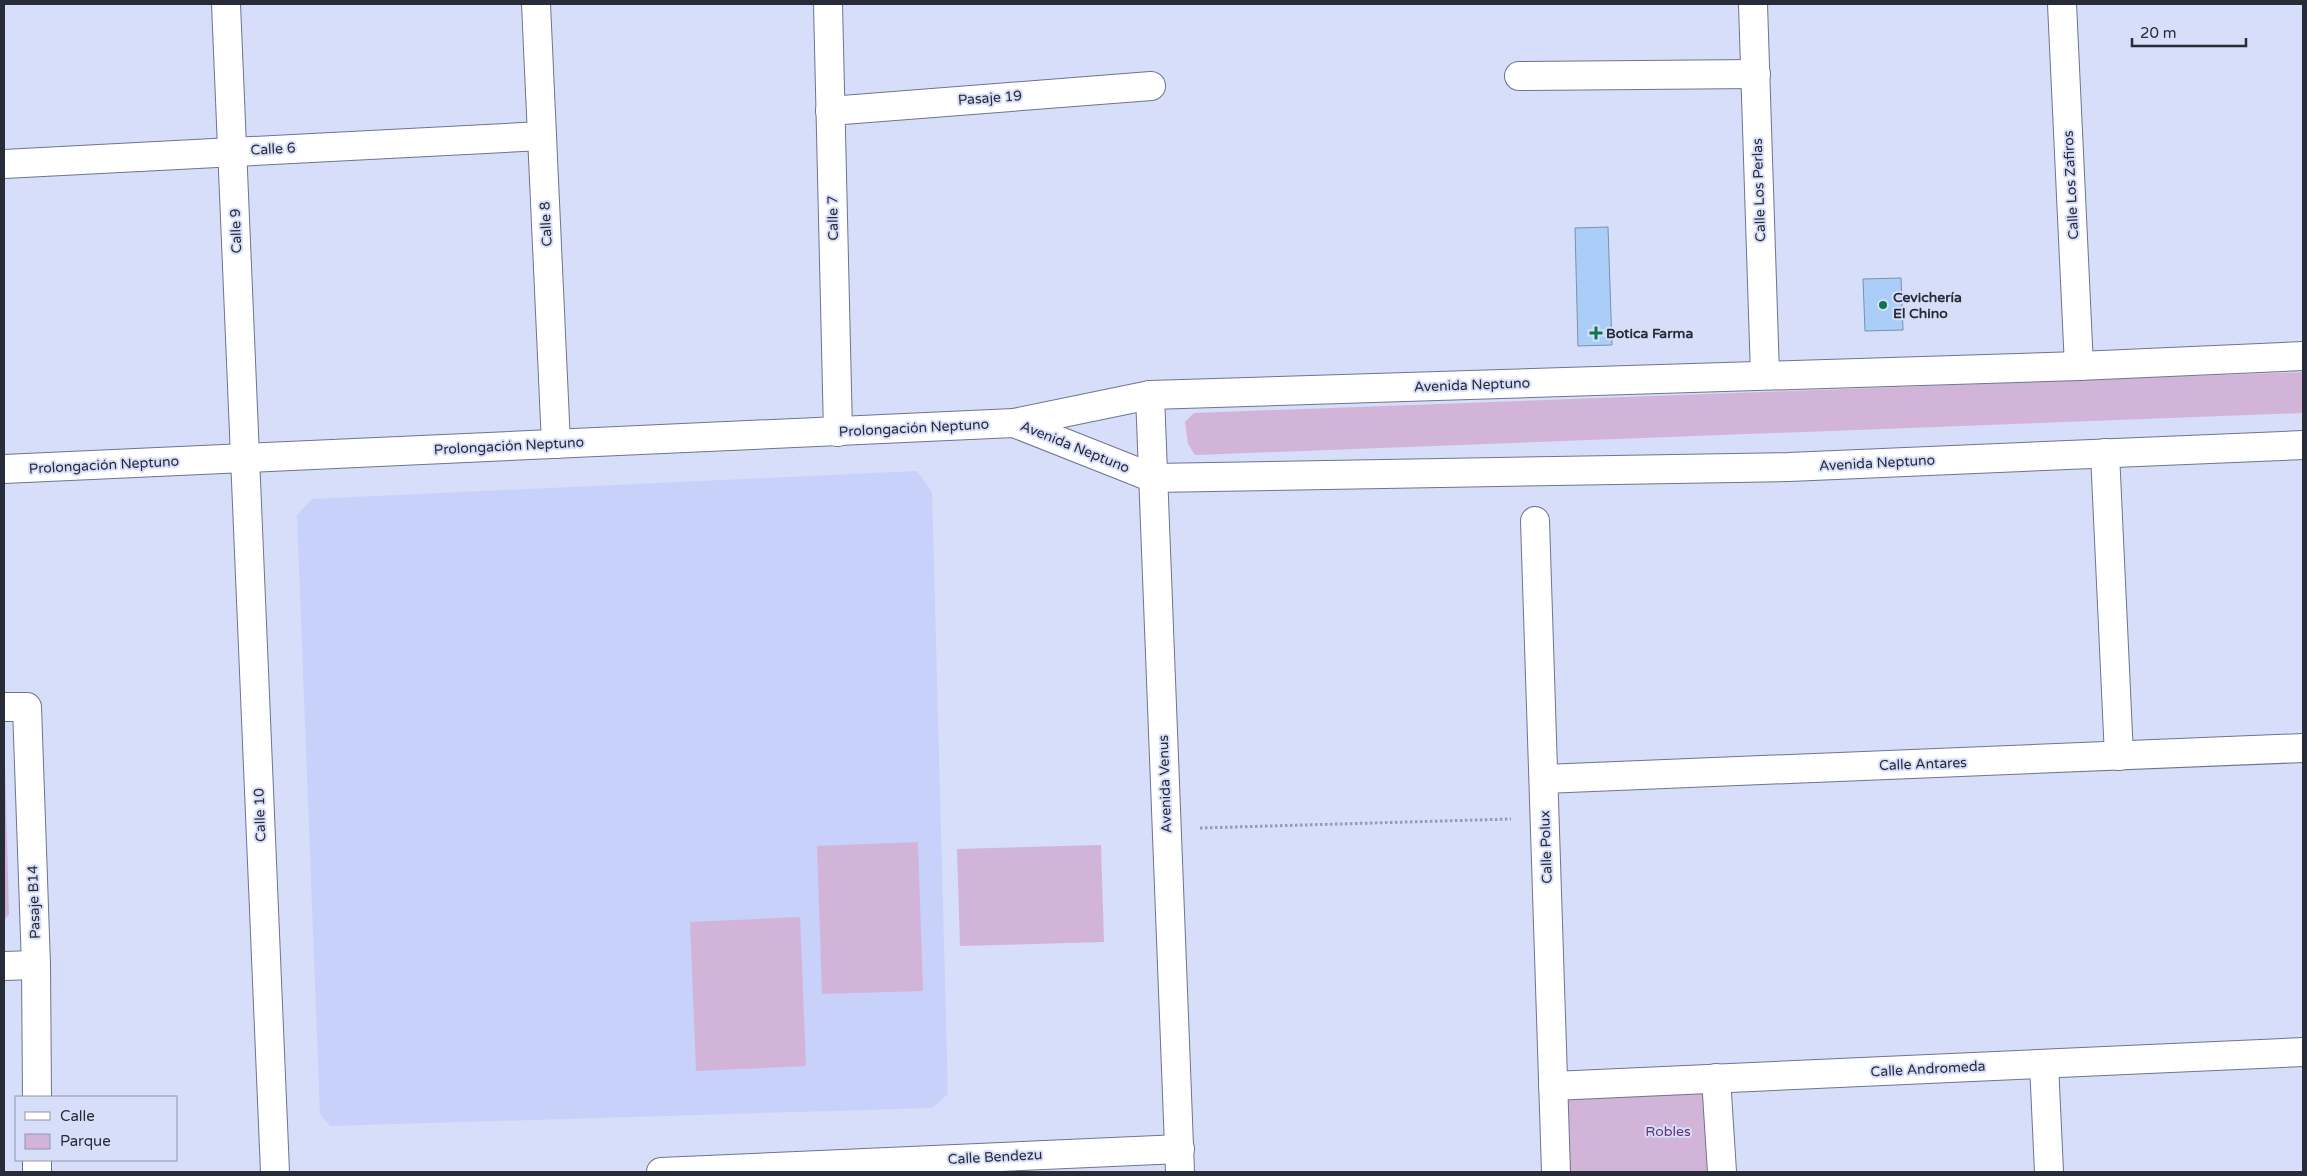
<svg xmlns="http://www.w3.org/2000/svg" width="2307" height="1176" font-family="'Varela Round',sans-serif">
<rect width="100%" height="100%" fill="#d7def9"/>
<polygon fill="#c7d1fa" points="917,471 932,492 948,1094 932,1108 330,1126 320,1114 297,515 312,499"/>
<g fill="#d2b4d9">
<polygon points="2303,372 2303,413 1195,455 1188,444 1185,422 1194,413"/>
<polygon points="4,728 9,914 4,921"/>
<polygon points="918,842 923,991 822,994 817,846"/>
<polygon points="1101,845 1104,942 960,946 957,849"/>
<polygon points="800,917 806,1066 696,1071 690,922"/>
<polygon points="1708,1089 1711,1172 1567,1172 1563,1094"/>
</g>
<g fill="#aacef7" stroke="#7991ab">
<polygon points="1608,227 1612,345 1578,346 1575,228"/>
<polygon points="1901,278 1903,330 1865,331 1863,279"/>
</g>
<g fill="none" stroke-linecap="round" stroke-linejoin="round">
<defs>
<g id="street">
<polyline points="226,4 275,1172"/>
<polyline points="536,4 556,444"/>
<polyline points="828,4 838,432"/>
<polyline points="1753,4 1765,375"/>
<polyline points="2062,4 2079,366"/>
<polyline points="1519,76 1756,74"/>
<polyline points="830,111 1151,86"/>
<polyline points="4,164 542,136"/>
<polyline points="2105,453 2119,756"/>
<polyline points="1535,521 1556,1172"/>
<polyline points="4,707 27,707 36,965 37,1097"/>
<polyline points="1544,779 2303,748"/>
<polyline points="4,966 36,965"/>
<polyline points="2044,1064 2049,1172"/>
<polyline points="1716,1078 1722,1172"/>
<polyline points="1553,1086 2303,1052"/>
<polyline points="37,1160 37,1172"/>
<polyline points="661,1172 1180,1149"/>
</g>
<g id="secondary">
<polyline points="1150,395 1180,1172"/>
<polyline points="1014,423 1153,478 1789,467 2303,445"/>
<polyline points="4,469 1014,423 1150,395 2079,366 2303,356"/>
</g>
</defs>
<use href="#street" stroke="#6d7492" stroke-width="30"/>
<use href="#secondary" stroke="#6d7492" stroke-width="30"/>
<polyline stroke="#959bb1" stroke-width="3" stroke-dasharray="2.5 2.5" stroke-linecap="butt" points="1200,828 1511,819"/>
<use href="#street" stroke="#fff" stroke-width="28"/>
<use href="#secondary" stroke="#fff" stroke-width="28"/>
</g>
<g fill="#0e754e" stroke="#d7def9" stroke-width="2">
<circle cx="1883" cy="305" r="5"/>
<path d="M1593.5 325.5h5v5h5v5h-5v5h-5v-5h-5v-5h5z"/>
</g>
<g text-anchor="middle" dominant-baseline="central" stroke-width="4" stroke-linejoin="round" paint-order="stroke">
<g font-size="14" fill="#282b38" stroke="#d7def9">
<text transform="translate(990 98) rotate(-4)">Pasaje 19</text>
<text transform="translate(273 149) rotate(-3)">Calle 6</text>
<text transform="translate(2071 185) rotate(-93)">Calle Los Zafiros</text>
<text transform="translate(1759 190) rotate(-92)">Calle Los Perlas</text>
<text transform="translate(833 218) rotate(-91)">Calle 7</text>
<text transform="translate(546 224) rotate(-93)">Calle 8</text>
<text transform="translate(236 231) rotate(-92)">Calle 9</text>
<text transform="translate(1472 385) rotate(-2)">Avenida Neptuno</text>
<text transform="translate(914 428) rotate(-3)">Prolongación Neptuno</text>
<text transform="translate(509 446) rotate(-3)">Prolongación Neptuno</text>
<text transform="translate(1075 447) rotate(22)">Avenida Neptuno</text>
<text transform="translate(1877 463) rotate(-3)">Avenida Neptuno</text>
<text transform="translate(104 465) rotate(-3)">Prolongación Neptuno</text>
<text transform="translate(1923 764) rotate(-2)">Calle Antares</text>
<text transform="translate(1165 784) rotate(-92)">Avenida Venus</text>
<text transform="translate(260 815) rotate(-92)">Calle 10</text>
<text transform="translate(1546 847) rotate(-92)">Calle Polux</text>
<text transform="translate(34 902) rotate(-92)">Pasaje B14</text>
<text transform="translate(1928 1069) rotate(-3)">Calle Andromeda</text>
<text transform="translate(995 1157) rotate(-3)">Calle Bendezu</text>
</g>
<g font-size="14" font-weight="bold" fill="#282b38" stroke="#d7def9" text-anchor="start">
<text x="1893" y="297">Cevichería<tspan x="1893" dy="16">El Chino</tspan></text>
<text x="1606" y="333">Botica Farma</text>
</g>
<g font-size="14" fill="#663372" stroke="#d7def9">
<text x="1668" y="1131">Robles</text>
</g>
</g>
<rect width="2307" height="1176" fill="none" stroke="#282b38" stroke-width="10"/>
<rect x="15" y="1096" width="162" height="65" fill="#d7def9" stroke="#9196ac"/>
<rect x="25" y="1112" width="25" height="8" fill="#ffffff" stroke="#9196ac"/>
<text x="60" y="1121" font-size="15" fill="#282b38">Calle</text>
<rect x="25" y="1134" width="25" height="15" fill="#d2b4d9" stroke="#9196ac"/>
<text x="60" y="1146" font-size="15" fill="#282b38">Parque</text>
<path d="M2132 38v8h114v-8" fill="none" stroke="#282b38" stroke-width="2.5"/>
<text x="2140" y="38" font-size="15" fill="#282b38" stroke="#d7def9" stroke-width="4" paint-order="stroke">20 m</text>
</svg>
